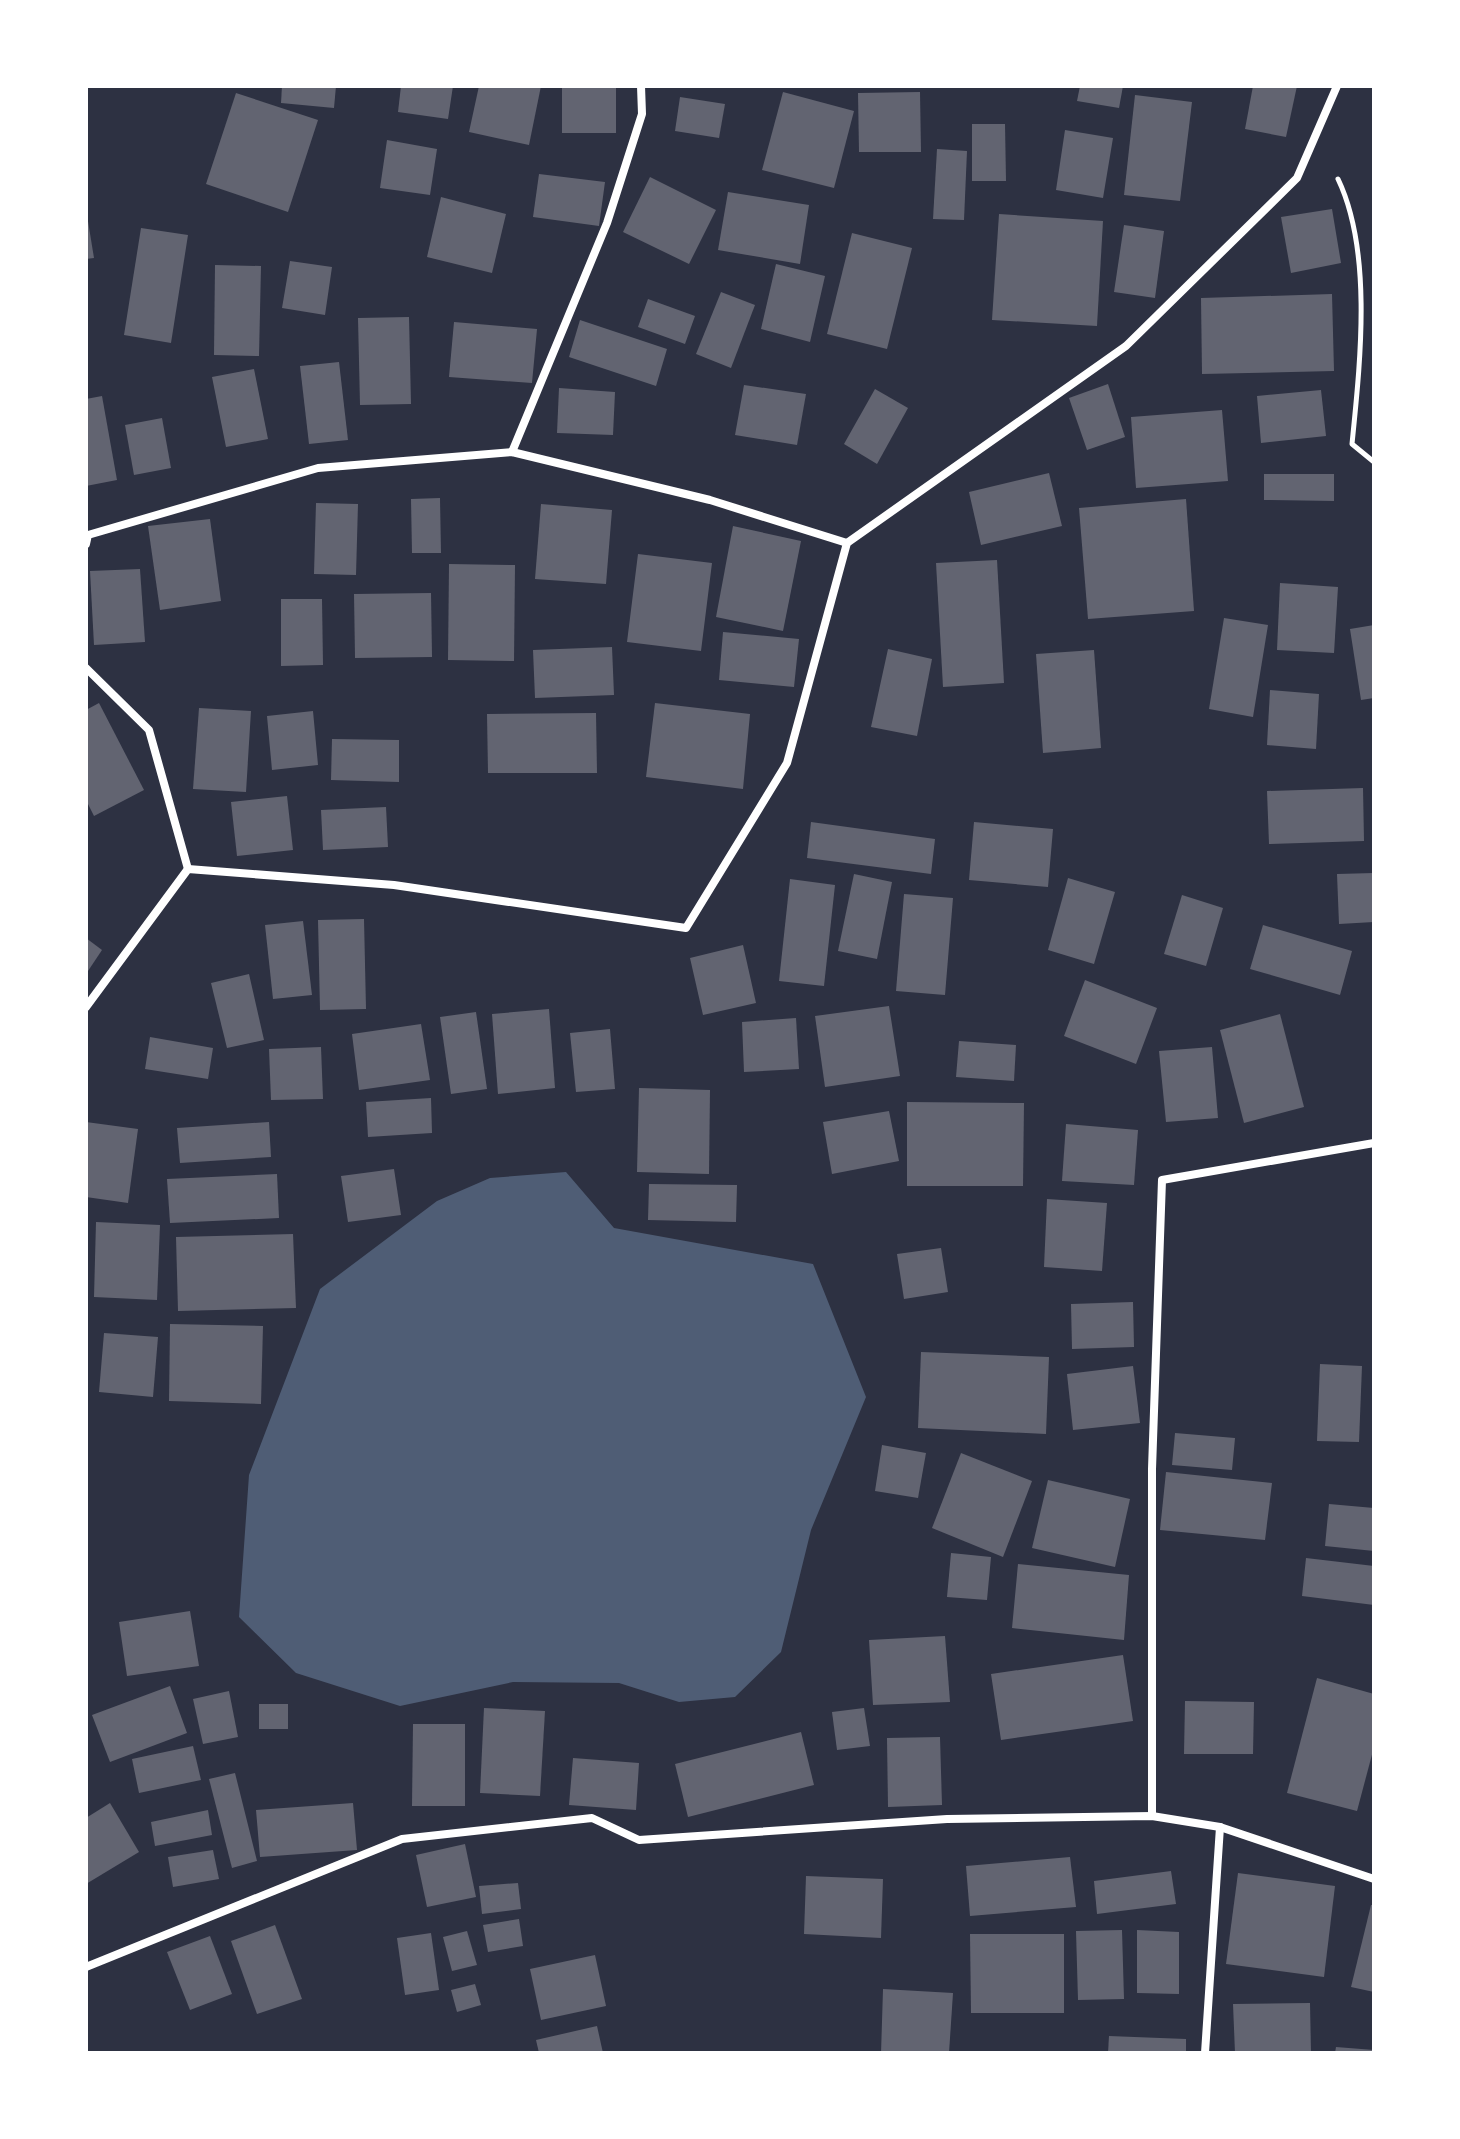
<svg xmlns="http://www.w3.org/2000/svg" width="1460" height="2139" font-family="'Public Sans',sans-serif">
<rect width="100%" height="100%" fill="#2d3142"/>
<polygon fill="#4f5d75" points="566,1172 614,1228 813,1264 866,1397 811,1530 781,1652 735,1697 679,1702 619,1683 513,1682 400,1706 296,1673 239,1617 249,1475 320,1289 437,1201 490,1178"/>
<g fill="#626471">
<polygon points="282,86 336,86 334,108 281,103"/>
<polygon points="401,86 453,86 448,119 398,112"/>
<polygon points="479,86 541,86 529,145 469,132"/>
<rect x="562" y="86" width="54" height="47"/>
<polygon points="1080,86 1123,86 1119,108 1077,101"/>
<polygon points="1253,86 1297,86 1286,137 1245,129"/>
<polygon points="783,92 854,111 834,188 762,170"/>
<polygon points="920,92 921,152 859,152 858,93"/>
<polygon points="236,93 318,120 288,212 206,184"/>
<polygon points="1135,95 1192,102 1180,201 1124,195"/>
<polygon points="680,97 725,104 719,138 675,131"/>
<polygon points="972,124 1005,124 1006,181 972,181"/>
<polygon points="1065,130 1113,138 1103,198 1056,190"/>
<polygon points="387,140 437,149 430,195 380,188"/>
<polygon points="937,149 967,151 964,220 933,219"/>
<polygon points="539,174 605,182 599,226 533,217"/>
<polygon points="650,177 716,210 689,264 623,232"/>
<polygon points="728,192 809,205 800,264 718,250"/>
<polygon points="441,197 506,214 492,273 427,257"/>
<polygon points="86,209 94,258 86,259"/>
<polygon points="1332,209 1341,263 1291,273 1281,217"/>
<polygon points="999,214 1103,221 1097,326 992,320"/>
<polygon points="1124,225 1164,231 1155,298 1114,292"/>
<polygon points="141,228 188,235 171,343 124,335"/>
<polygon points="852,233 912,248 887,349 827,334"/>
<polygon points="290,261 332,267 325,315 282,308"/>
<polygon points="776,264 825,276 810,342 761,329"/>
<polygon points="215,265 261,266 259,356 214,355"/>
<polygon points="721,292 755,305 731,368 696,354"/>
<polygon points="1332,294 1334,371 1202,374 1201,298"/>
<polygon points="648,299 695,316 685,344 638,327"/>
<polygon points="409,317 411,404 360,405 358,318"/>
<polygon points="580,320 667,349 656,386 569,357"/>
<polygon points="454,322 537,329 532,383 449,377"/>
<polygon points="339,362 348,440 309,444 300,366"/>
<polygon points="254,369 268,439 226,447 212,377"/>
<polygon points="1108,384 1125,437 1087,450 1069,398"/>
<polygon points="744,385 806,394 797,445 735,435"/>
<polygon points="559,388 615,392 613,435 557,433"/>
<polygon points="875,389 908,408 877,464 844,444"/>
<polygon points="1321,390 1326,436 1261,443 1257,396"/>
<polygon points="102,396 117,480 86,486 86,399"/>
<polygon points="1222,410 1228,481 1136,488 1131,417"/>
<polygon points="162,418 171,468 134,475 125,425"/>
<polygon points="1049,473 1062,526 981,545 969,492"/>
<polygon points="1264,474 1334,474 1334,501 1264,500"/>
<polygon points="440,498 441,553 412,553 411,499"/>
<polygon points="1186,499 1194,611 1088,619 1079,508"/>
<polygon points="316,503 358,504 356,575 314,574"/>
<polygon points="541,504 612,510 606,584 535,579"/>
<polygon points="210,519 221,601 160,610 148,526"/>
<polygon points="733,526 801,541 783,631 716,617"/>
<polygon points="638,554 712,563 701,651 627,642"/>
<polygon points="997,560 1004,683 943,687 936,563"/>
<polygon points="449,564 515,565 514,661 448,660"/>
<polygon points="140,569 145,642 94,645 90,571"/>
<polygon points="1280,583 1338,587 1334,653 1277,650"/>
<polygon points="431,593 432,657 355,658 354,594"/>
<polygon points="281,599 322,599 323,665 281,666"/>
<polygon points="1224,618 1268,625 1253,717 1209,709"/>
<polygon points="1374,625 1374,698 1361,700 1350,629"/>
<polygon points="723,632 799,639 794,687 719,680"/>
<polygon points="612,647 614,695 535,698 533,650"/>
<polygon points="888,649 932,659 917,736 871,727"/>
<polygon points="1094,650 1101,748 1043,753 1036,654"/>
<polygon points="1270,690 1319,694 1316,749 1267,745"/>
<polygon points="99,703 144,790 94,816 86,800 86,710"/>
<polygon points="655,703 750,714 743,789 646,777"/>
<polygon points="199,708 251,711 246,792 193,789"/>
<polygon points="313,711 318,765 272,770 267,716"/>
<polygon points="596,713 597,773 488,773 487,714"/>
<polygon points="332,739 399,740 399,782 331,780"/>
<polygon points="1363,788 1364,841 1269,844 1267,791"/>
<polygon points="287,796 293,850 237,856 231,802"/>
<polygon points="386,807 388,847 323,850 321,810"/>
<polygon points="811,822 935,839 931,874 807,858"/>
<polygon points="974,822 1053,829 1048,887 969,880"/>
<polygon points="1374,873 1374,922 1339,924 1337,874"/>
<polygon points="854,874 892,882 877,959 838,951"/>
<polygon points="1068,878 1115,892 1094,964 1048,950"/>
<polygon points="790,879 835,885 824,986 779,981"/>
<polygon points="904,894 953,898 945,995 896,991"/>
<polygon points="1182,895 1223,908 1206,966 1164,954"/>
<polygon points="364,919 366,1009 320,1010 318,920"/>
<polygon points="303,921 312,995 273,999 265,925"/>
<polygon points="1263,925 1352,951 1340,995 1250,969"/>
<polygon points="86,938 102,950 86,974"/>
<polygon points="743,945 756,1003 703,1015 690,958"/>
<polygon points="249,974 264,1040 227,1048 211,983"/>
<polygon points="1085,980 1157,1008 1136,1064 1064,1036"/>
<polygon points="889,1006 900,1076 825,1087 815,1016"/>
<polygon points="549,1009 555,1088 498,1094 492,1014"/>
<polygon points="476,1012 487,1089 451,1094 440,1017"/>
<polygon points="1280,1014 1304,1107 1244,1123 1220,1030"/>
<polygon points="796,1018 799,1069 744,1072 742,1022"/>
<polygon points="421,1024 430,1080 359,1090 352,1034"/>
<polygon points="610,1029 615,1089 576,1092 570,1033"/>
<polygon points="150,1037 213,1048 208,1079 145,1069"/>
<polygon points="959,1041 1016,1045 1014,1081 956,1077"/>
<polygon points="321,1047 323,1099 271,1100 269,1049"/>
<polygon points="1212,1047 1218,1118 1166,1122 1159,1051"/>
<polygon points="639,1088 710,1090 709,1174 637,1172"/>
<polygon points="431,1098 432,1133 368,1137 366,1102"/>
<polygon points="907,1102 1024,1103 1023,1186 907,1186"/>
<polygon points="889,1111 899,1161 832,1174 823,1122"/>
<polygon points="86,1122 138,1129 128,1203 86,1197"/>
<polygon points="269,1122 271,1157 180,1163 177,1128"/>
<polygon points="1066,1124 1138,1130 1134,1185 1062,1181"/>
<polygon points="394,1169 401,1215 348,1222 341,1176"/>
<polygon points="277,1174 279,1218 170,1223 167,1179"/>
<polygon points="649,1184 737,1185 736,1222 648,1220"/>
<polygon points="1047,1199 1107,1203 1102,1271 1044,1267"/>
<polygon points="96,1222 160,1225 157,1300 94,1297"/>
<polygon points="293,1234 296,1308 178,1311 176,1237"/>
<polygon points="941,1248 948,1292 904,1299 897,1254"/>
<polygon points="1133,1302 1134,1347 1072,1349 1071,1304"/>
<polygon points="170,1324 263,1326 261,1404 169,1401"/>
<polygon points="104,1333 158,1337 153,1397 99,1392"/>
<polygon points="921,1352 1049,1357 1046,1434 918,1428"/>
<polygon points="1320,1364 1362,1366 1359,1442 1317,1441"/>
<polygon points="1133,1366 1140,1423 1073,1430 1067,1374"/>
<polygon points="1175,1433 1235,1438 1232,1470 1172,1465"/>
<polygon points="882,1445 926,1453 918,1498 875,1491"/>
<polygon points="961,1453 1032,1481 1003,1557 932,1528"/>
<polygon points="1166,1472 1272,1483 1265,1540 1160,1530"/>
<polygon points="1048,1480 1130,1499 1115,1567 1032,1548"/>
<polygon points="1329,1504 1374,1508 1374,1551 1325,1546"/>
<polygon points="951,1553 991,1557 987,1600 947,1597"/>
<polygon points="1306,1558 1374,1566 1374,1605 1302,1596"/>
<polygon points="1018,1564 1129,1575 1124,1640 1012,1628"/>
<polygon points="190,1611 199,1666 127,1676 119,1622"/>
<polygon points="945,1636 950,1702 873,1705 869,1640"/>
<polygon points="1123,1655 1133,1721 1001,1740 991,1674"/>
<polygon points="1317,1678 1374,1694 1374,1747 1357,1811 1287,1793"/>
<polygon points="170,1686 187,1733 110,1762 92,1715"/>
<polygon points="229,1691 238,1737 203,1744 193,1699"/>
<polygon points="1185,1701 1254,1702 1253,1754 1184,1754"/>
<rect x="259" y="1704" width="29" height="25"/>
<polygon points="484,1708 545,1711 540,1796 480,1793"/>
<polygon points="864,1708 870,1746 837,1750 832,1712"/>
<polygon points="413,1724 465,1724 465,1806 412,1806"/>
<polygon points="801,1732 814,1785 688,1817 675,1764"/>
<polygon points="940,1737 942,1805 888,1807 887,1738"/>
<polygon points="193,1746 201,1780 139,1793 132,1759"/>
<polygon points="573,1758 639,1763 636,1810 569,1805"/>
<polygon points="235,1773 257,1861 232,1868 209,1779"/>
<polygon points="110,1803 139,1852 86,1884 86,1818"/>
<polygon points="353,1803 357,1850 260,1857 256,1810"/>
<polygon points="208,1810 212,1835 155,1846 151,1822"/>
<polygon points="465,1844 476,1897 427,1907 416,1855"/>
<polygon points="213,1850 219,1879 173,1887 168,1857"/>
<polygon points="1070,1857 1076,1907 970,1916 966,1866"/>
<polygon points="1171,1871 1176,1904 1097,1914 1094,1881"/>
<polygon points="1238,1873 1335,1886 1324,1977 1226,1964"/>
<polygon points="806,1876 883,1879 881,1938 804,1934"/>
<polygon points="518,1883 521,1909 482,1914 479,1886"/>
<polygon points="1371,1905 1374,1905 1374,1992 1351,1987"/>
<polygon points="519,1919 523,1946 488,1952 483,1925"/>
<polygon points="275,1925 302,1999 257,2014 231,1941"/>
<polygon points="1122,1930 1124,1999 1078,2000 1076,1931"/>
<polygon points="1137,1930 1179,1932 1179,1994 1137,1993"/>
<polygon points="467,1931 477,1965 452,1971 443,1937"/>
<polygon points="431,1933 439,1990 405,1995 397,1938"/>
<polygon points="970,1934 1064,1934 1064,2013 971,2013"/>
<polygon points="210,1936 232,1994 190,2010 167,1952"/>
<polygon points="595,1955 606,2006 541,2020 530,1969"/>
<polygon points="475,1984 481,2005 457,2012 451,1990"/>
<polygon points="883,1989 953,1993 949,2053 881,2053"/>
<polygon points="1310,2003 1311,2053 1235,2053 1233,2004"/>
<polygon points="597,2026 603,2053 539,2053 536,2040"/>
<polygon points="1109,2036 1186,2039 1186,2053 1108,2053"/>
<polygon points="1336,2047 1374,2050 1374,2053 1335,2053"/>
</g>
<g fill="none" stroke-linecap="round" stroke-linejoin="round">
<path stroke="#fff" stroke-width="5" d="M 1338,179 C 1373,252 1360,364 1352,444 L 1374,462"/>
<g stroke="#fff" stroke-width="8">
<polyline points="512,452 607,223 642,114 641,86"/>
<polyline points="86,544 88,535 318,468 512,452 710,500 847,543"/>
<polyline points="86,668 149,730 188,869"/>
<polyline points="86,1007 188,869 394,885 686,928 787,763 847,543 1126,346 1297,178 1337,86"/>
<polyline points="1152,1816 1152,1469 1162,1180 1374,1143"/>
<polyline points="86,1967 402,1839 592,1818 639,1840 947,1819 1152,1816 1220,1827 1374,1879"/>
<polyline points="1205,2053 1220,1827"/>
</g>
</g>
<rect width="1460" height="2139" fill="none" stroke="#ffffff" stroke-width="176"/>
</svg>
